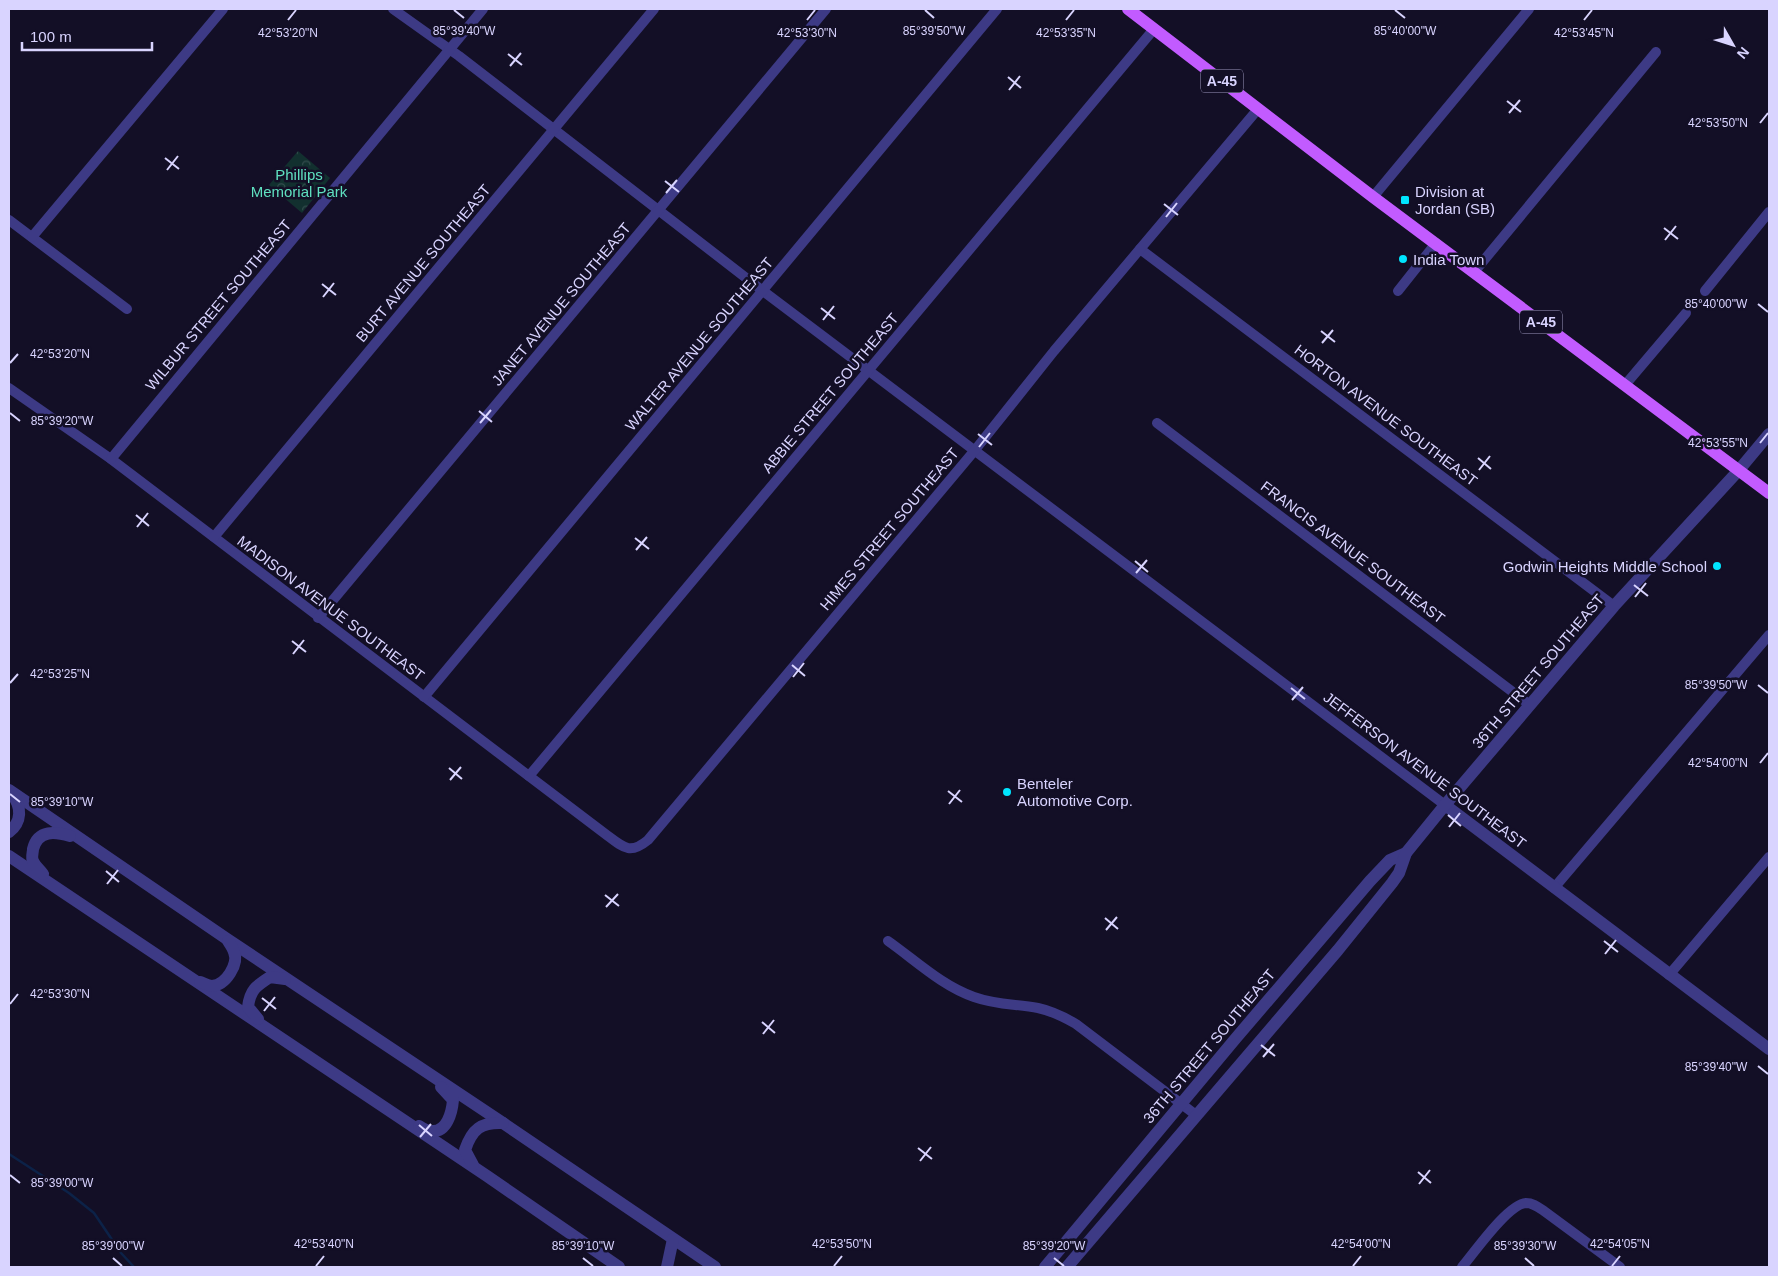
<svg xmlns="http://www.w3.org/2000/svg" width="1778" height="1276" font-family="Helvetica,sans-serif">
<defs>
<pattern id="forest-crowns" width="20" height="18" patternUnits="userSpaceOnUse" patternTransform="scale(1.25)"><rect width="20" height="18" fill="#12302f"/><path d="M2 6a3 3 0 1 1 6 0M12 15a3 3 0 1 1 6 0" fill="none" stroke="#344d4e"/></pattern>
</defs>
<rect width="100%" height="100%" fill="#130f26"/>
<polygon fill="url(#forest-crowns)" points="298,151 330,178 302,213 269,185"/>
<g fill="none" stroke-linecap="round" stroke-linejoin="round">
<polyline stroke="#0c2248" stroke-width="2.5" points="9,1154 69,1193 94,1213 121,1253 134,1267"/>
<g stroke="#3d3a85" stroke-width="10">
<polyline points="393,9 459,56 763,291 1445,805"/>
<polyline points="1373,197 1529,9"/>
<polyline points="9,220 127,309"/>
<polyline points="32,237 223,9"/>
<polyline points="1140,249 1614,606"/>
<polyline points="1475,271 1656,52"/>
<polyline points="1398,291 1436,243"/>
<polyline points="1705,291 1769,212"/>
<polyline points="1625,385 1686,313"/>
<path d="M 9,388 L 111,459 L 608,836 C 625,849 631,854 648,840 L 975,450 L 1054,351 L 1258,109"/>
<polyline points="1157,423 1530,705"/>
<polyline points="111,459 483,9"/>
<polyline points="214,537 654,9"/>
<polyline points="318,618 826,9"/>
<polyline points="424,697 997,9"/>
<polyline points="529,776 1154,29"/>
<polyline points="1554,888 1769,635"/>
<path d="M 888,941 C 915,960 942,986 974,997 C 996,1005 1016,1004 1038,1008 C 1052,1011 1064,1017 1076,1024 L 1196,1115"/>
<polyline points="1669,975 1769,857"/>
<path d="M 1462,1267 C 1474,1253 1508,1204 1526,1203 C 1533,1203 1538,1207 1544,1211 L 1620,1267"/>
</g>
<g stroke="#3d3a85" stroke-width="12">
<polyline points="9,790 227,939 503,1123 715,1267"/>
<polyline points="1445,805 1769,1049"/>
<path d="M 9,832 C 22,822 22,807 12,794"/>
<polyline points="9,856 487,1176 619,1267"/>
<path d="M 43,874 C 40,870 35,866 33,861 C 31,857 33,853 33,849 C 38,829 56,832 70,836"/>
<path d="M 200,982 C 203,983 209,986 212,986 C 226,985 239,964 234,952 C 233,948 230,944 228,941"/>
<path d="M 258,1019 L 248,1007 C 250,990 256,986 270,977 L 285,979"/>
<path d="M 419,1126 C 422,1128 427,1131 431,1131 C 447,1133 452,1112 453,1100 L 441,1087"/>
<path d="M 473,1165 L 465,1150 C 472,1129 481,1122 503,1123"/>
<polyline points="667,1267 673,1239"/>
<polyline points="1045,1267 1236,1038 1370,881 1390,860 1406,853"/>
<polyline points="1067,1267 1338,950 1392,883 1399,873 1406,853 1445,805 1614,606 1739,470 1769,434"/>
</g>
<polyline stroke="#c25bff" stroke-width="12" points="1128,9 1373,197 1769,493"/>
</g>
<path fill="none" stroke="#d9d4ff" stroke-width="2" d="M 454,10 L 464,18M 925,10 L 934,18M 1395,10 L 1405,18M 288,20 L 296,10M 807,20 L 815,10M 1066,20 L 1074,10M 1584,20 L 1592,10M 508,54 L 522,65M 510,66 L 521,53M 1008,77 L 1021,88M 1009,90 L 1020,76M 1507,101 L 1521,112M 1509,113 L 1520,100M 1760,123 L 1768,113M 165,158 L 179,169M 167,170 L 178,156M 665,181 L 679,192M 666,193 L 677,180M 1164,204 L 1178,215M 1166,217 L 1177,203M 1664,228 L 1678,239M 1665,240 L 1676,226M 322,284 L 336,295M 323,297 L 334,283M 1758,304 L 1768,312M 821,308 L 835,319M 823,320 L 834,306M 1321,331 L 1335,342M 1322,343 L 1333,330M 10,363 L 18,354M 479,411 L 492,422M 10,413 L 20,421M 480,423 L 491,410M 978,434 L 992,445M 1760,443 L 1768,433M 979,447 L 990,433M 1478,458 L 1491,469M 1479,470 L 1490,456M 136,515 L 149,526M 137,527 L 148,513M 635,538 L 649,549M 636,550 L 647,537M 1135,561 L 1148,572M 1136,573 L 1147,560M 1634,585 L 1648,596M 1635,597 L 1646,583M 292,641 L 306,652M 293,654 L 304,640M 792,665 L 805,676M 793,677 L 804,663M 10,683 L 18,674M 1758,685 L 1768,693M 1291,688 L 1305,699M 1292,700 L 1303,687M 1760,763 L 1768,753M 449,768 L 462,779M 450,780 L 461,767M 948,791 L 962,802M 10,794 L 20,802M 949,804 L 960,790M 1448,815 L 1461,826M 1449,827 L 1460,813M 106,871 L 119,882M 107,884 L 118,870M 605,895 L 619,906M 606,907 L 618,894M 1105,918 L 1118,929M 1106,930 L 1117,917M 1604,941 L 1618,952M 1605,954 L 1616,940M 262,998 L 276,1009M 10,1004 L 18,994M 264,1011 L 275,997M 762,1022 L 775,1033M 763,1034 L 774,1020M 1261,1045 L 1275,1056M 1263,1057 L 1274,1044M 1758,1066 L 1768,1074M 419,1125 L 432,1136M 420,1137 L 431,1124M 918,1148 L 932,1159M 920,1161 L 931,1147M 1418,1172 L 1431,1183M 10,1175 L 20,1183M 1419,1184 L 1430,1170M 113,1258 L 122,1266M 583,1258 L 593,1266M 1054,1258 L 1064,1266M 1525,1258 L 1534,1266M 316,1266 L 324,1256M 834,1266 L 842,1256M 1353,1266 L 1361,1256M 1612,1266 L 1620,1256"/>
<g fill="#00e5ff" stroke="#130f26" stroke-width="2">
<rect x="1400" y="195" width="10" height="10" rx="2.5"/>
<circle cx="1403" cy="259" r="5"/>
<circle cx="1717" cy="566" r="5"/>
<circle cx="1007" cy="792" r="5"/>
</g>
<g text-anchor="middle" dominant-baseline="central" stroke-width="5" stroke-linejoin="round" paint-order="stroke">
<g fill="#130f26" stroke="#9e99be" stroke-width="1">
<rect x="1201" y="69.5" width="42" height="23" rx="4"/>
<rect x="1520" y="310.5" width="42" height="23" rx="4"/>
</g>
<g font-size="14" font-weight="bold" fill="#d9d4ff">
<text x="1222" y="81">A-45</text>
<text x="1541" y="322">A-45</text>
</g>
<g font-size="15" fill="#5fe0c0" stroke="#130f26">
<text x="299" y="174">Phillips<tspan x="299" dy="17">Memorial Park</tspan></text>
</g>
<g font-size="15" fill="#d9d4ff" stroke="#130f26" text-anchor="start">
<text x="1415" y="191">Division at<tspan x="1415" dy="17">Jordan (SB)</tspan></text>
<text x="1413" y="259">India Town</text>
<text x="1707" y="566" text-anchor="end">Godwin Heights Middle School</text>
<text x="1017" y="783">Benteler<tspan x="1017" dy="17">Automotive Corp.</tspan></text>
</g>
<g font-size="15" fill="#d9d4ff" stroke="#130f26">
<text transform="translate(423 263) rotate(-50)">BURT AVENUE SOUTHEAST</text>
<text transform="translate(561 304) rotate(-50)">JANET AVENUE SOUTHEAST</text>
<text transform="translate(218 305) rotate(-50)">WILBUR STREET SOUTHEAST</text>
<text transform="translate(699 344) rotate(-50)">WALTER AVENUE SOUTHEAST</text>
<text transform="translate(830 393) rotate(-50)">ABBIE STREET SOUTHEAST</text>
<text transform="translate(1386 415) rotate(37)">HORTON AVENUE SOUTHEAST</text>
<text transform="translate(889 529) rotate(-50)">HIMES STREET SOUTHEAST</text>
<text transform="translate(1353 552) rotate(37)">FRANCIS AVENUE SOUTHEAST</text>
<text transform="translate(331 608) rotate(37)">MADISON AVENUE SOUTHEAST</text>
<text transform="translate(1538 671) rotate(-50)">36TH STREET SOUTHEAST</text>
<text transform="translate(1425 770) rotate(37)">JEFFERSON AVENUE SOUTHEAST</text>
<text transform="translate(1209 1046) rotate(-50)">36TH STREET SOUTHEAST</text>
</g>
</g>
<g font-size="12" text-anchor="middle" fill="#d9d4ff" stroke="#130f26" stroke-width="5" stroke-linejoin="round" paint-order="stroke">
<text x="464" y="35">85°39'40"W</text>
<text x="934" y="35">85°39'50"W</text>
<text x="1405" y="35">85°40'00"W</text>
<text x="1066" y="37">42°53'35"N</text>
<text x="1584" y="37">42°53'45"N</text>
<text x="288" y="37">42°53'20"N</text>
<text x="807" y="37">42°53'30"N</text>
<text x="1718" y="127">42°53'50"N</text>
<text x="1716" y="308">85°40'00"W</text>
<text x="60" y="358">42°53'20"N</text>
<text x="62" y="425">85°39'20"W</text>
<text x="1718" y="447">42°53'55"N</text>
<text x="60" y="678">42°53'25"N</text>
<text x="1716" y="689">85°39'50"W</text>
<text x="1718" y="767">42°54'00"N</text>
<text x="62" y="806">85°39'10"W</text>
<text x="60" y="998">42°53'30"N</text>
<text x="1716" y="1071">85°39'40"W</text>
<text x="62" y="1187">85°39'00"W</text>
<text x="324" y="1248">42°53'40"N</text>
<text x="842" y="1248">42°53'50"N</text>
<text x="1361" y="1248">42°54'00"N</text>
<text x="1620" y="1248">42°54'05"N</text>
<text x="113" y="1250">85°39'00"W</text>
<text x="583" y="1250">85°39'10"W</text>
<text x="1054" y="1250">85°39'20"W</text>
<text x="1525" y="1250">85°39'30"W</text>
</g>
<rect width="1778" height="1276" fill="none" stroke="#d9d4ff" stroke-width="20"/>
<g transform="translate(1733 45) rotate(129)" stroke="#130f26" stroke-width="4" paint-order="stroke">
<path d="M0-4L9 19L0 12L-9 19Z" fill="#d9d4ff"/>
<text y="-8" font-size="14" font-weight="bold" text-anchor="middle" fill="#d9d4ff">N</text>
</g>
<path d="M22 42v8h130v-8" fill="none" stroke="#d9d4ff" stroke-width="2.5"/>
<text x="30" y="42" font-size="15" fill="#d9d4ff" stroke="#130f26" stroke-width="4" paint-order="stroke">100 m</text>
</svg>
